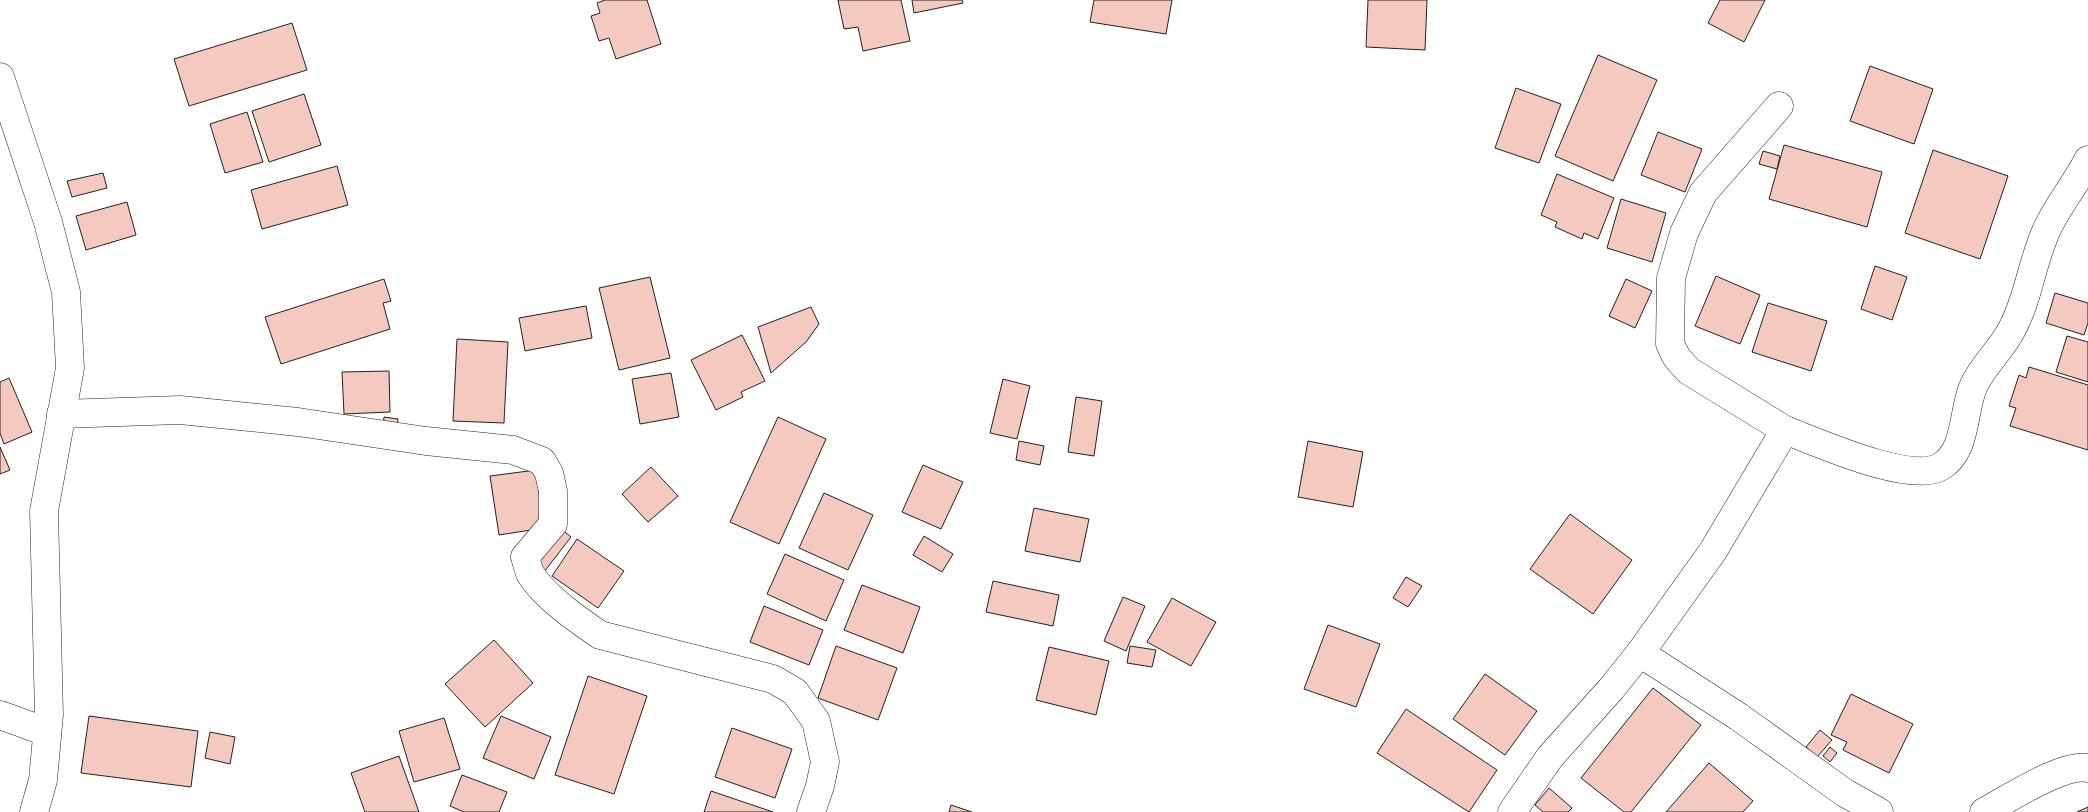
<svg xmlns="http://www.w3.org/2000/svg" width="2088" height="812" font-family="'Source Sans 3',sans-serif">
<rect width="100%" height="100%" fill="#fff"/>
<g fill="#f3c9c0" stroke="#222">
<polygon points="605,0 647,0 661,44 616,59 609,38 599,41 591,16 600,13 597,3"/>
<polygon points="838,0 901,0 910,41 863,51 858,27 844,29"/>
<polygon points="912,0 962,0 963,3 914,13"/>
<polygon points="1094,0 1172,0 1166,34 1090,22"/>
<polygon points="1368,0 1427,0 1425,50 1366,47"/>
<polygon points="1720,0 1765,0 1744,42 1708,23"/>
<polygon points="292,23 307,70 189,106 174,59"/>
<polygon points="1598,55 1657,80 1613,181 1555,156"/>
<polygon points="1870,66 1933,89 1914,144 1850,121"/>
<polygon points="1516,88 1561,104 1539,163 1495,148"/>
<polygon points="304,94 321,145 269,162 252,111"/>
<polygon points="247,112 263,162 225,173 210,124"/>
<polygon points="1658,132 1702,149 1685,192 1641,175"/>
<polygon points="1784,145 1882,172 1867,227 1769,199"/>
<polygon points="1933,150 2008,176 1980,259 1905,233"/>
<polygon points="1763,151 1780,156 1777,169 1759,164"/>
<polygon points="337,166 348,205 262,229 251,190"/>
<polygon points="103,173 107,188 72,197 67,181"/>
<polygon points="1557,174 1614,198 1598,239 1584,233 1582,239 1555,227 1557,222 1541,215"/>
<polygon points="1621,199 1666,213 1652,262 1607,248"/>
<polygon points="127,202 136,235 86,250 76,216"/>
<polygon points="1875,266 1907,277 1892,320 1861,309"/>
<polygon points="1716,276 1760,295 1740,344 1695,326"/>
<polygon points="650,277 670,358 619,370 599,288"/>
<polygon points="384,279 391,301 383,303 390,329 281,364 265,317"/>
<polygon points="1626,279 1652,291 1635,328 1609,316"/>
<polygon points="2055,293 2088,303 2088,323 2084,335 2046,323"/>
<polygon points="1768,303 1827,321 1811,371 1752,352"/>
<polygon points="586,306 592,338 525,351 519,318"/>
<polygon points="811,307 819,324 806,342 771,373 758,327"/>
<polygon points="742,335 765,381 741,392 743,397 716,410 691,360"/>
<polygon points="2067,336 2088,342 2088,382 2056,372"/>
<polygon points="457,339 508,342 504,423 453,421"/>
<polygon points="2029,367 2088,385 2088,450 2010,426 2016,408 2009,406 2019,375 2026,378"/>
<polygon points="389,371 390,412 344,414 342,372"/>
<polygon points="671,373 679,417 640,424 632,379"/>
<polygon points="9,378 32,432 4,444 0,433 0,382"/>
<polygon points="1003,379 1030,386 1017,439 990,433"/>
<polygon points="1076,397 1102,401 1094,456 1068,452"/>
<polygon points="384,417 398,419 397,429 383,427"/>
<polygon points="778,417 826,439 779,544 730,522"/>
<polygon points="1019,441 1044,446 1040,465 1016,460"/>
<polygon points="1308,441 1363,452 1353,507 1298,497"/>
<polygon points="0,447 10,470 0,474"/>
<polygon points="923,465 963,482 941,529 902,512"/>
<polygon points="651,467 678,496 648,522 622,494"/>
<polygon points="536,470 544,528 499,535 490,476"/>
<polygon points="824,493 873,515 848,570 799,548"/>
<polygon points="1034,508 1089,519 1080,562 1025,551"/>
<polygon points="1570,514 1632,560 1593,614 1530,569"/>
<polygon points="559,527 571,537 544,572 531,561"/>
<polygon points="924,536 953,554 942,572 913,555"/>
<polygon points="577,539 624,571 598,608 552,576"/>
<polygon points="785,554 844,580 826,621 767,594"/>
<polygon points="1406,577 1422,586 1408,607 1393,598"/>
<polygon points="993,581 1059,595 1053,626 986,612"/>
<polygon points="862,585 920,607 903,653 844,630"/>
<polygon points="1123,597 1145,606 1126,651 1104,641"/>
<polygon points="1172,598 1216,622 1191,666 1147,642"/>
<polygon points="764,606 823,630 809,665 750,642"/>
<polygon points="1328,625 1380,644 1356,707 1304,689"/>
<polygon points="494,640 533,683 485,727 445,684"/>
<polygon points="836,646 897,668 878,720 818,698"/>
<polygon points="1130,646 1156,650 1152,667 1127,663"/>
<polygon points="1049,647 1109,661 1096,715 1036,700"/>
<polygon points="1485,674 1537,711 1505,755 1453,719"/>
<polygon points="588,676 647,696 614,794 555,775"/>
<polygon points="1653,688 1701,725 1631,812 1624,812 1581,778"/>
<polygon points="1851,694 1913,724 1889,773 1843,750 1847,742 1831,735"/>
<polygon points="1406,709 1497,770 1469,812 1377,753"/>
<polygon points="89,716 198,731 191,787 81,773"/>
<polygon points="501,716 551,737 534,779 483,758"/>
<polygon points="444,718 460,769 414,782 399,731"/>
<polygon points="732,728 792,749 775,798 715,777"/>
<polygon points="1820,730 1832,740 1817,757 1806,747"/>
<polygon points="210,732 235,737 230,764 205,758"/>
<polygon points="1830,747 1837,753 1830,762 1823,756"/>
<polygon points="399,756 419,812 365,812 351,773"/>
<polygon points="1709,763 1753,801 1743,812 1666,812"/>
<polygon points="462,775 507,792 499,812 464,812 450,806"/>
<polygon points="1549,788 1572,808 1568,812 1543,812 1535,805"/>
<polygon points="711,791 773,812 704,812"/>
<polygon points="951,805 972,812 949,812"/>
<polygon points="2088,807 2088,812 2077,812"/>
</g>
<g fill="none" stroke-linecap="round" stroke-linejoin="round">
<defs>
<g id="street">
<polyline points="0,77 48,222 66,292 70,368 44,511 49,715 43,780 34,812"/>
<path d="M 61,414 L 180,410 L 298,422 L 426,441 L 513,450 L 542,461 L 549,473 L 553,491 L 553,524 L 525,557 C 527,562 528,570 531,575 C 546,598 578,620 600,635 L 773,679 L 795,692 L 816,721 L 825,762 L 820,786 L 811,812"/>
<path d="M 1785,430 C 1817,442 1910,484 1940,467 C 1968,451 1962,410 1974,385 C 1984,364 2002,349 2012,329 C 2029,297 2032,261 2047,229 C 2058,205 2076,184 2088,160"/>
<polyline points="1640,653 1739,717 1845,793 1879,812"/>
<polyline points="0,715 47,732"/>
<polyline points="1512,812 1550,757 1611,689 1640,653 1713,551 1785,430 1689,371 1677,358 1670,344 1671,278 1684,233 1703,193 1779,106"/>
<path d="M 1984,812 C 2008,799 2063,763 2088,768"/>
</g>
</defs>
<use href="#street" stroke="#222" stroke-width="29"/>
<use href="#street" stroke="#fff" stroke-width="28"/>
</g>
</svg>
